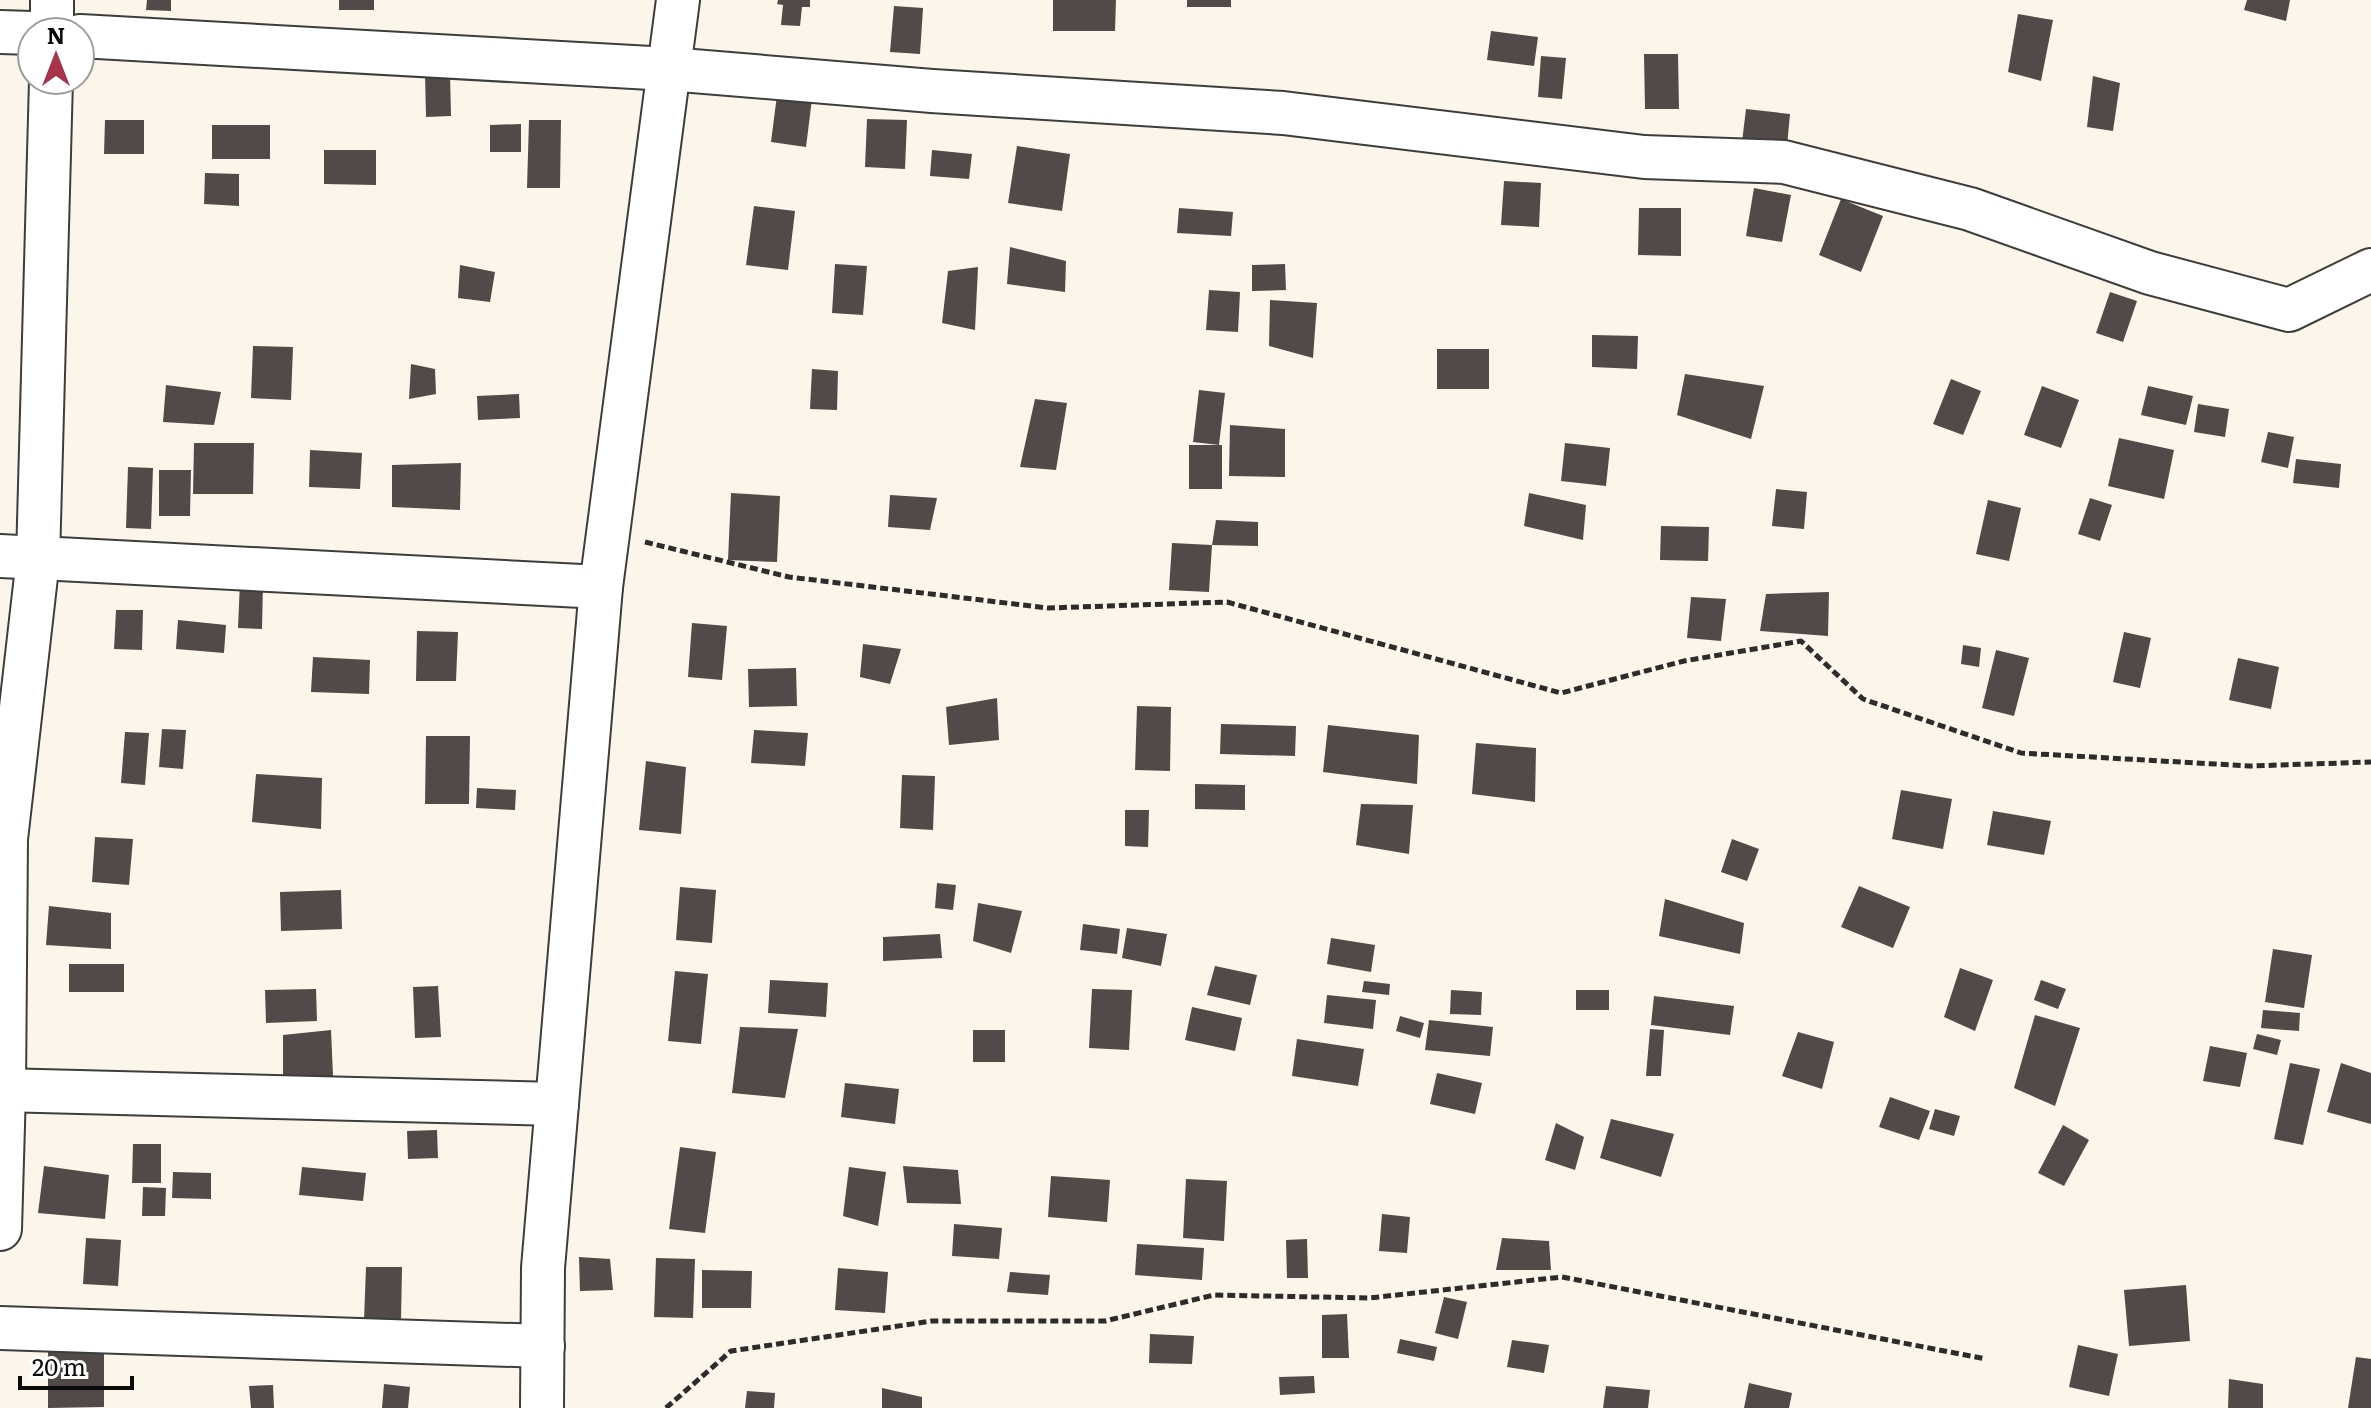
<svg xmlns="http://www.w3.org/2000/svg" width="2371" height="1408" font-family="Literata,serif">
<rect width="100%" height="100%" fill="#fcf6ea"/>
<g fill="#514a48">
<polygon points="147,0 171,0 171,11 146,10"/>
<rect x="339" y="0" width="35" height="10"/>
<polygon points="778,0 810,0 810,7 802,7 800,26 781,25 783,5 777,4"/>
<polygon points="1053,0 1116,0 1115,31 1053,31"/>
<rect x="1187" y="0" width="44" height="7"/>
<polygon points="2247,0 2290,0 2286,21 2244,10"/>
<polygon points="894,6 923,8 920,54 890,52"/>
<polygon points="2018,14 2053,20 2041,81 2008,72"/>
<polygon points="1491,31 1538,37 1534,66 1487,60"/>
<polygon points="1644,54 1678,54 1679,109 1645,109"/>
<polygon points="1541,56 1566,58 1562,99 1538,97"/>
<polygon points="450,73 451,116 426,117 425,74"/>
<polygon points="2093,76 2120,83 2113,131 2087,127"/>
<polygon points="777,95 812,99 806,147 771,142"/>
<polygon points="1746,109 1790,114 1787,146 1742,142"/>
<polygon points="867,119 907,120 905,169 865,167"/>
<polygon points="105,120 144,120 144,154 104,154"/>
<polygon points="529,120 561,120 560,188 527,188"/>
<polygon points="521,124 521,152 490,152 490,125"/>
<rect x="212" y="125" width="58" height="34"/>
<polygon points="1017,146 1070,154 1062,211 1008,203"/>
<polygon points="324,150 376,150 376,185 324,184"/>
<polygon points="932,150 972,154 969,179 930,176"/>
<polygon points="205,173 239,174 239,206 204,204"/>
<polygon points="1504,181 1541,183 1539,227 1501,225"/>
<polygon points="1754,188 1791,195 1782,242 1746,236"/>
<polygon points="1841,199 1883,216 1861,272 1819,255"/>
<polygon points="754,206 795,211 788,270 746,265"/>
<polygon points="1179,208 1233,212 1231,236 1177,233"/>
<polygon points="1639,208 1681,208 1681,256 1638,255"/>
<polygon points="1010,247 1066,261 1065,292 1007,284"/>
<polygon points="835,264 867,266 863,315 832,313"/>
<polygon points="1285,264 1286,290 1252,291 1252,265"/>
<polygon points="460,265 495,272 490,302 458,298"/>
<polygon points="978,267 975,330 942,323 948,271"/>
<polygon points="1209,290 1240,292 1238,332 1206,330"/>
<polygon points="2110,292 2137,301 2123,342 2096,333"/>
<polygon points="1270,300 1317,303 1313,358 1269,346"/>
<polygon points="1592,335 1638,336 1637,369 1592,367"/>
<polygon points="253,346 293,347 291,400 251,398"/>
<rect x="1437" y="349" width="52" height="40"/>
<polygon points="411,364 435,369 436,394 409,399"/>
<polygon points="812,369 838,371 837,410 810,409"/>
<polygon points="1685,374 1764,386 1751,439 1677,415"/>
<polygon points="1951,379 1981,391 1963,435 1933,424"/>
<polygon points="166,385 221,392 214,425 163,422"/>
<polygon points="2042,386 2079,400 2061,448 2024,435"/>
<polygon points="2148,386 2193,396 2186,425 2141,415"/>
<polygon points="1199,390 1225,393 1219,445 1193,442"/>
<polygon points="519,394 520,418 478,420 477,396"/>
<polygon points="1035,399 1067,403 1056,470 1020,467"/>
<polygon points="2198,404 2229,409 2225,437 2194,432"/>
<polygon points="1230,425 1285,429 1285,477 1229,476"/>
<polygon points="2268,432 2294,437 2288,468 2261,462"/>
<polygon points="2119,438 2174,450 2164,499 2108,486"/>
<polygon points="194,443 254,443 253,494 193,494"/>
<polygon points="1565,443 1610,448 1606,486 1561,481"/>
<rect x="1189" y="445" width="33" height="44"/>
<polygon points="310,450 362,453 360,489 309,487"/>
<polygon points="2296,459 2341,464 2339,488 2293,483"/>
<polygon points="461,463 460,510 392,507 392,465"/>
<polygon points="128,467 153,468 151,529 126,528"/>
<polygon points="159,470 191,470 190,516 159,516"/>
<polygon points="1776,489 1807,492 1804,529 1772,526"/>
<polygon points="731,493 780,496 777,562 728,560"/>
<polygon points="1529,493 1586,505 1583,540 1524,526"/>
<polygon points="890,495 937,498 930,530 888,527"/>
<polygon points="2090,498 2112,505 2100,541 2078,534"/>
<polygon points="1988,500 2021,508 2009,561 1976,554"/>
<polygon points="1216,520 1258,522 1258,546 1212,545"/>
<polygon points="1661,526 1709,527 1708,561 1660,560"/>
<polygon points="1172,543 1212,545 1209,592 1169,590"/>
<polygon points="240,582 263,583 262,629 238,628"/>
<polygon points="1829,592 1828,636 1760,631 1766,594"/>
<polygon points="1691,597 1726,599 1721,641 1687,638"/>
<polygon points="116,610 143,610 142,650 114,649"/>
<polygon points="178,620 226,625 224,653 176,649"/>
<polygon points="692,623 727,626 722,680 688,677"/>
<polygon points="417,631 458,632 456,681 416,681"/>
<polygon points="2124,632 2151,638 2140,688 2113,682"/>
<polygon points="863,644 901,649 890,684 860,677"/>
<polygon points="1963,645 1981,648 1979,667 1961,664"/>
<polygon points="1996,650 2029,658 2014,716 1982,708"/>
<polygon points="313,657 370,660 369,694 311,692"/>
<polygon points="2238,658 2279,667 2271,709 2229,700"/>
<polygon points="796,668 797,706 749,707 748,669"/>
<polygon points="997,698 999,740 949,745 946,707"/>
<polygon points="1137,706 1171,707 1170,771 1135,770"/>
<polygon points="1221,724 1296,726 1295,756 1220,754"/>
<polygon points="1328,725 1419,735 1417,784 1323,772"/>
<polygon points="162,729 186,730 183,769 159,767"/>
<polygon points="754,730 808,733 805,766 751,763"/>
<polygon points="125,732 149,733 145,785 121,783"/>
<polygon points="426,736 470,736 469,804 425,804"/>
<polygon points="1476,743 1536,748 1535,802 1472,794"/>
<polygon points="646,761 686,767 681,834 639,830"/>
<polygon points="256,774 322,778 321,829 252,822"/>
<polygon points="902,775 935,776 933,830 900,828"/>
<polygon points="1195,784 1245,785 1245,810 1195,809"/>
<polygon points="477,788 516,790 515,810 476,808"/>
<polygon points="1901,790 1952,799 1943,849 1892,839"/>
<polygon points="1361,804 1413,805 1409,854 1356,845"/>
<polygon points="1125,810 1149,810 1148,847 1125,846"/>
<polygon points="1993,811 2051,821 2044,855 1987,845"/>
<polygon points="95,837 133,839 129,885 92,882"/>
<polygon points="1732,839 1759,849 1747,881 1721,872"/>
<polygon points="937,883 956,885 953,910 935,908"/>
<polygon points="1859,886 1910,907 1893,948 1841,927"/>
<polygon points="680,887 716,890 712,943 676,940"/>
<polygon points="341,890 342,929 281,931 280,892"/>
<polygon points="1665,899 1744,923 1740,954 1659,936"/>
<polygon points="978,903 1022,911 1011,953 973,941"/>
<polygon points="49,906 111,913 111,949 46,945"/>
<polygon points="1083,924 1120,929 1117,954 1080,950"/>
<polygon points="1127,928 1167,934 1161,966 1122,958"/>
<polygon points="940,934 942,958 883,961 883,937"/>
<polygon points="1331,938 1375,945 1371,972 1327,964"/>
<polygon points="2273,949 2312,955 2304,1008 2265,1002"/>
<rect x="69" y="964" width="55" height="28"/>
<polygon points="1215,966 1257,975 1250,1005 1207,995"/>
<polygon points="1960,968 1993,980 1975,1031 1944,1017"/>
<polygon points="675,971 708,974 701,1044 668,1041"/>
<polygon points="770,980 828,983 826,1017 768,1013"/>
<polygon points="2041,980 2066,989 2058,1009 2034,1000"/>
<polygon points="1364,981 1390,984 1389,995 1362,992"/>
<polygon points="438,986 441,1037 415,1038 413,987"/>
<polygon points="316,989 317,1021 266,1023 265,990"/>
<polygon points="1092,989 1132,990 1129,1050 1089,1048"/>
<polygon points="1451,990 1482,992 1481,1015 1450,1014"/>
<rect x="1576" y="990" width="33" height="20"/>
<polygon points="1327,995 1376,1000 1373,1029 1324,1023"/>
<polygon points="1654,996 1734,1006 1730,1035 1651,1025"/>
<polygon points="1192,1007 1242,1018 1235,1051 1185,1040"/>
<polygon points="2263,1010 2300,1013 2299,1031 2261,1028"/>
<polygon points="2035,1015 2080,1028 2055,1106 2014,1088"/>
<polygon points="1400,1016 1424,1023 1420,1038 1396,1031"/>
<polygon points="1429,1020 1493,1027 1490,1056 1425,1050"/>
<polygon points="740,1027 798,1029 785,1098 732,1093"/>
<polygon points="1650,1029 1664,1030 1661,1076 1646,1076"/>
<polygon points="331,1030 333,1076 283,1077 283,1035"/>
<rect x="973" y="1030" width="32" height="32"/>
<polygon points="1798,1032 1834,1042 1822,1089 1782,1076"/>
<polygon points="2257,1034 2281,1040 2277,1055 2253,1049"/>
<polygon points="1297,1039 1364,1049 1358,1086 1292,1076"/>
<polygon points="2210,1046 2247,1053 2240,1087 2203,1081"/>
<polygon points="2290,1063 2320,1069 2303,1145 2274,1139"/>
<polygon points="2341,1063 2371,1073 2371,1124 2327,1112"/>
<polygon points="1437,1073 1482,1083 1475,1114 1430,1104"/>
<polygon points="845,1083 899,1089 895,1124 841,1117"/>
<polygon points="1890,1097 1930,1111 1919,1140 1879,1127"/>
<polygon points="1935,1109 1960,1116 1954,1136 1929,1129"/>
<polygon points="1611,1119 1674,1134 1661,1177 1600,1158"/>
<polygon points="1556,1123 1584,1137 1575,1170 1545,1160"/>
<polygon points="2063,1125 2089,1140 2064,1186 2038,1173"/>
<polygon points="437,1130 438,1158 408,1159 407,1131"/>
<polygon points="133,1144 161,1144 161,1183 132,1183"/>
<polygon points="680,1147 716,1152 705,1233 669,1229"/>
<polygon points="44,1166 109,1175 105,1219 38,1213"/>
<polygon points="903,1166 958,1170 961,1204 907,1203"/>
<polygon points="302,1167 366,1173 363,1201 299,1195"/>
<polygon points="849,1167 886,1172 878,1226 843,1216"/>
<polygon points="173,1172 211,1173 211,1199 172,1198"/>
<polygon points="1051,1176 1110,1180 1107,1222 1048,1217"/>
<polygon points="1186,1179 1227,1181 1224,1241 1183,1238"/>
<polygon points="143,1187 166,1188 165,1216 142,1216"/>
<polygon points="1382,1214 1410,1217 1407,1253 1379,1251"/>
<polygon points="954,1224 1002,1228 999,1259 952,1256"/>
<polygon points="86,1238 121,1240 118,1286 83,1284"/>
<polygon points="1502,1238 1549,1241 1551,1270 1496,1270"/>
<polygon points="1307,1239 1308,1278 1287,1278 1286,1240"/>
<polygon points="1137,1244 1204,1248 1202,1280 1135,1275"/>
<polygon points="579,1257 610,1259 613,1290 580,1291"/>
<polygon points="656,1258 695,1259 693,1318 654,1317"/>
<polygon points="366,1267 402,1267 401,1320 364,1321"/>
<polygon points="838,1268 888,1272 885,1313 835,1310"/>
<polygon points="702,1270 752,1271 751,1308 702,1308"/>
<polygon points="1010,1272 1050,1275 1048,1295 1007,1292"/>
<polygon points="2186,1285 2190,1341 2129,1346 2124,1290"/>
<polygon points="1444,1297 1467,1302 1458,1339 1435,1333"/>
<polygon points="1347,1314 1349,1358 1322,1358 1322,1315"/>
<polygon points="1150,1334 1194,1336 1192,1364 1149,1363"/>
<polygon points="1400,1339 1437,1347 1434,1361 1397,1353"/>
<polygon points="1512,1340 1549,1345 1544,1373 1507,1367"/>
<polygon points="2078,1345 2118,1354 2109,1396 2069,1387"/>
<polygon points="104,1347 104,1407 48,1408 48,1348"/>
<polygon points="2356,1357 2371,1359 2371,1408 2348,1408"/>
<polygon points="1314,1376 1315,1393 1280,1395 1279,1377"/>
<polygon points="2229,1379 2263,1384 2263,1408 2228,1408"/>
<polygon points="1749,1383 1792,1393 1789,1408 1744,1408"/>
<polygon points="384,1384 410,1387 408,1408 382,1408"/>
<polygon points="273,1385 274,1408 251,1408 249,1386"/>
<polygon points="1606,1386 1650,1390 1648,1408 1603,1408"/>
<polygon points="882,1388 922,1397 922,1408 882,1408"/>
<polygon points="747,1391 775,1393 774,1408 745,1408"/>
</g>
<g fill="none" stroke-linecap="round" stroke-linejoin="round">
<defs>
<g id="minor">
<polyline points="52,0 52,32"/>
<polyline points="0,32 32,33"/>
<polyline points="80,36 669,69 932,91 1283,113 1644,157 1784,162 1970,209 2150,273 2289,310 2371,270"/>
<polyline points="0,556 601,587"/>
<polyline points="0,1090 557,1104"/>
<polyline points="0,1229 4,1090 6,839 38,559 51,80"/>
<polyline points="0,1328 543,1346"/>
<polyline points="542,1408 543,1268 601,587 678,0"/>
</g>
</defs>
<use href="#minor" stroke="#3d3d3d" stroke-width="46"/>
<g stroke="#2c2c2c" stroke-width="5" stroke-dasharray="8 4" stroke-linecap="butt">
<polyline points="645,542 789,577 1048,608 1227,602 1561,693 1684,661 1801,641 1863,699 2021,753 2250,766 2371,762"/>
<polyline points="666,1408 731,1351 932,1321 1105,1321 1214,1295 1369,1298 1562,1277 1986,1359"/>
</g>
<use href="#minor" stroke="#fff" stroke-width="42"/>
</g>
<g transform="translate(56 56)"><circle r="38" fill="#ffffff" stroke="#9d9d9d" stroke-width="2"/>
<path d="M0-6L14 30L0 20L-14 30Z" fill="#a83449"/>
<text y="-12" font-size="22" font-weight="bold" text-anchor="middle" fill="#0a0a0a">N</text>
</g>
<path d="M20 1376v12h112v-12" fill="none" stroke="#0a0a0a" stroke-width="4"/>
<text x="32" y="1376" font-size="24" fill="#0a0a0a" stroke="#ffffff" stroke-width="6" paint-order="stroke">20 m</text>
</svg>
